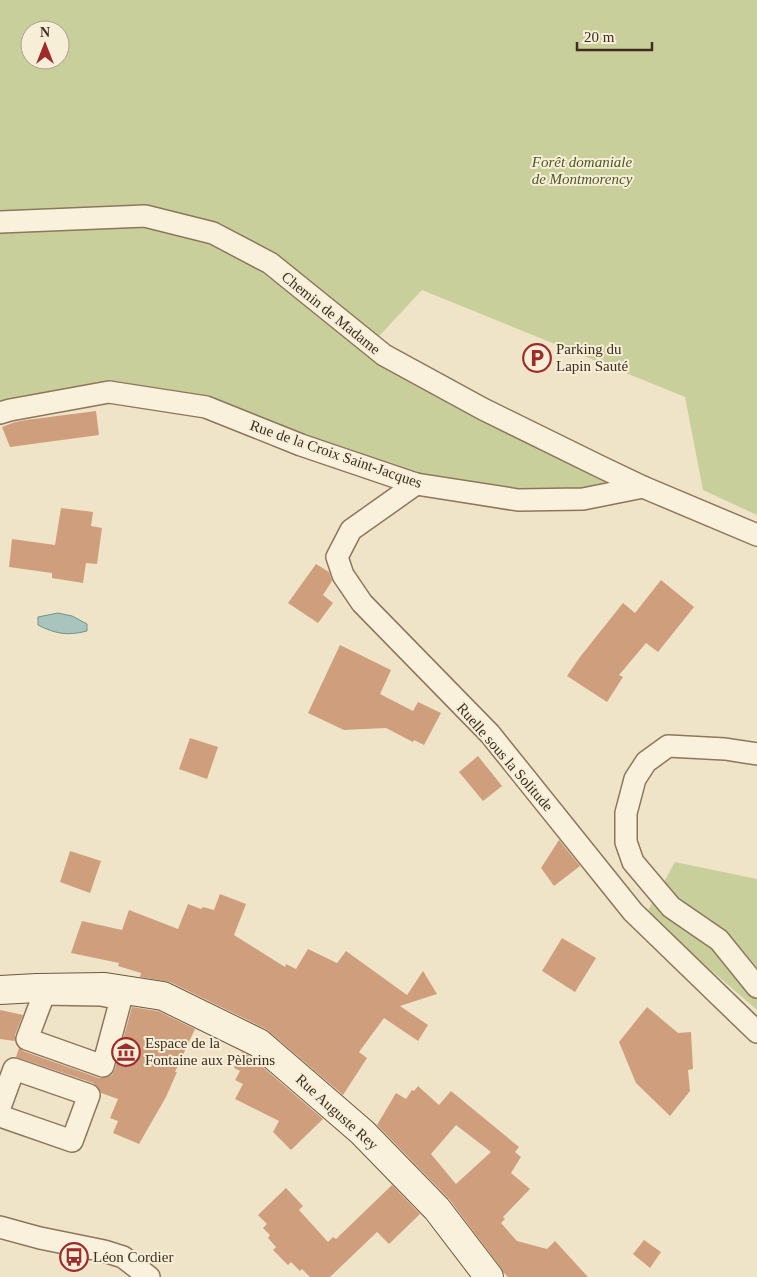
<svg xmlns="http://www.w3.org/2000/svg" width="757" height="1277" font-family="'Times New Roman',serif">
<rect width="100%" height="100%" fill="#f0e4c8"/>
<g fill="#c9cf9b" fill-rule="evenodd">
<path d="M 0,0 L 757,0 L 757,515 L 703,490 L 685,397 L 422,290 L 369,347 L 643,487 L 583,499 L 416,484 L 206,407 L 109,392 L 0,413 ZM 30,30 L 60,30 L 60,60 L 30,60 Z"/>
<polygon points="675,862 757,879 757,1010 646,914"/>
</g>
<path fill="#a9c4bc" stroke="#6f938a" d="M 58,613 L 72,616 L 87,624 L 87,631 C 67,636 56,634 38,625 L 38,617 Z"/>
<g fill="#cf9f7d" fill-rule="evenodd">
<polygon points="96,411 99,435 10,447 2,427 15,422 26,420"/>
<polygon points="61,508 93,512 91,526 102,528 97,564 86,563 83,583 52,578 52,573 9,567 12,539 55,545"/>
<polygon points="316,564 329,572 332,581 323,595 333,603 318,623 288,603"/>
<polygon points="661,580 694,607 658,652 646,643 619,675 623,677 607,702 567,676 580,657 623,603 635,613"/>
<polygon points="340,645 391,670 380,694 413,711 418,702 441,713 424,745 414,740 413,742 386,728 344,730 308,713"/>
<polygon points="190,738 218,747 207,779 179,769"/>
<polygon points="478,756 502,786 483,801 459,772"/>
<polygon points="559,840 580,866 554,886 541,868"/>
<polygon points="70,851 101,861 90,893 60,882"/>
<polygon points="220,894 246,904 234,935 285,967 286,964 296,969 308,949 337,963 346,951 407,995 423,971 437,994 400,1006 428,1025 418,1041 384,1018 359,1052 367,1058 343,1095 266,1029 170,982 140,977 141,973 118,966 119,963 71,953 82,921 122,930 129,910 178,929 188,904 201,909 203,907 214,910"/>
<polygon points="562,938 596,958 575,992 542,971"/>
<polygon points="132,1007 158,1011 195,1029 175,1072 177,1072 166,1097 139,1144 113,1133 118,1121 110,1118 118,1099 101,1093 98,1087 93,1083 16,1057 19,1048 23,1051 99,1078 106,1078 112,1075 115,1069"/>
<polygon points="647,1007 678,1033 691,1032 693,1069 688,1070 690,1091 670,1116 636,1083 619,1042"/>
<polygon points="0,1010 23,1015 15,1035 15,1041 0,1039"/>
<polygon points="242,1052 250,1056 323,1119 291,1150 273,1132 279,1121 235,1099 243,1084 235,1080 240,1071 234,1068"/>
<path d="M 418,1086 L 439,1105 L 451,1091 L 519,1147 L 515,1152 L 521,1157 L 511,1173 L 530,1189 L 503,1217 L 505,1219 L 501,1223 L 517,1241 L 547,1249 L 555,1241 L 588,1277 L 508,1277 L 503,1272 L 501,1268 L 449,1199 L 377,1125 L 396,1093 L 406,1099 L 412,1090 L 414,1091 ZM 456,1125 L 491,1152 L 456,1184 L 431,1154 Z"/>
<polygon points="392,1185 420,1214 389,1244 377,1232 330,1277 310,1277 302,1269 300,1271 291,1262 288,1265 273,1250 276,1247 268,1238 270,1235 263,1228 267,1224 258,1215 286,1188 303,1206 299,1210 328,1242 333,1237 336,1239"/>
<polygon points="644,1240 661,1252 650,1268 633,1254"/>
</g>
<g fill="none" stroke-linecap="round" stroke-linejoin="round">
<defs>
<g id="street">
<polyline points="0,222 145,216 213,233 270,263 384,355 483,409 601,467 643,487 757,535"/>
<polyline points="0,413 10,410 109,392 206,407 301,445 416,484 518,500 583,499 643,487"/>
<polyline points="416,484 351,530 337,557 343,575 362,603 490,734 633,912 757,1032"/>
<polyline points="757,754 725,749 668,746 646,762 635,779 626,813 626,842 633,862 671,907 719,940 757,987"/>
<polygon points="44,994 101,995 121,999 103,1066 27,1039"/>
<polyline points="0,1107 14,1069 89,1095 72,1141 0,1116"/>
<polyline points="0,1227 40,1238 104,1251 123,1257 149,1277"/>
</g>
<polyline id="secondary" points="0,990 37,988 105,987 163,996 259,1043 362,1132 437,1209 489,1277"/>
</defs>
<use href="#street" stroke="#8d765c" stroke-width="24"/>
<use href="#secondary" stroke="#6f573f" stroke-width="30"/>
<use href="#street" stroke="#faf1dc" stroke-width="21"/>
<use href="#secondary" stroke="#faf1dc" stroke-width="28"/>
</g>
<defs>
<symbol id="parking-ring" viewBox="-11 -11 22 22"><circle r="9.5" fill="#f7eed8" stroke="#9e2a2b" stroke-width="1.5"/><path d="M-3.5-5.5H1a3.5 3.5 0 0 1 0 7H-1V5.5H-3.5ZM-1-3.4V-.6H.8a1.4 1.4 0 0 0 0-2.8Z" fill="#9e2a2b"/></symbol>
<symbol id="museum-ring" viewBox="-11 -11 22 22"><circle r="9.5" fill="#f7eed8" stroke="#9e2a2b" stroke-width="1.5"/><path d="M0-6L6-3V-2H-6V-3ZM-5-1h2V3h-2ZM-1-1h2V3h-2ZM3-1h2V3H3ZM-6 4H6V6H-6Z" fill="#9e2a2b"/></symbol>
<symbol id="bus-ring" viewBox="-11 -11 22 22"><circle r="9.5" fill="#f7eed8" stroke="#9e2a2b" stroke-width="1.5"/><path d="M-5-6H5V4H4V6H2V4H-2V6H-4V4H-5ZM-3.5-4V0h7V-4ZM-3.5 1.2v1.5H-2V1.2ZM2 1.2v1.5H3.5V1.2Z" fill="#9e2a2b"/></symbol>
</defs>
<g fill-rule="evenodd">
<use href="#parking-ring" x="521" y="342" width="32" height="32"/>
<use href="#museum-ring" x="110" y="1036" width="32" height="32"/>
<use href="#bus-ring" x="58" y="1241" width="32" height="32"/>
</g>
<g text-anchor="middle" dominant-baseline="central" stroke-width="4" stroke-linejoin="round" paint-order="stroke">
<g font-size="15" font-style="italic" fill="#4d5a26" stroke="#f7eed8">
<text x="582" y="162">Forêt domaniale<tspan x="582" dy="17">de Montmorency</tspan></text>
</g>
<g font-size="15" fill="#3d2e20" stroke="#f7eed8">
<text transform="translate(331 313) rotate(39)">Chemin de Madame</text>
<text transform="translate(336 454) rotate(19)">Rue de la Croix Saint-Jacques</text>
<text transform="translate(505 757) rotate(49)">Ruelle sous la Solitude</text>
<text transform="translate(337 1112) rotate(42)">Rue Auguste Rey</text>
</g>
<g font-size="15" fill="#3d2e20" stroke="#f7eed8" text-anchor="start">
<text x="556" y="349">Parking du<tspan x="556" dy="17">Lapin Sauté</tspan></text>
<text x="145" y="1043">Espace de la<tspan x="145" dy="17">Fontaine aux Pèlerins</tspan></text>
<text x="93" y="1257">Léon Cordier</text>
</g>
</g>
<g transform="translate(45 45)"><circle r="24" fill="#f7eed8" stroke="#ada18e"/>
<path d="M0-4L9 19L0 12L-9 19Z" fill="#9e2a2b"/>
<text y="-8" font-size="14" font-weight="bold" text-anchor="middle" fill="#3d2e20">N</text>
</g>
<path d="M577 42v8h75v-8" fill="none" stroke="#3d2e20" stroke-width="2.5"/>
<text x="584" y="42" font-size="15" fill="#3d2e20" stroke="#f7eed8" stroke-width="4" paint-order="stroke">20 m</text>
</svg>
